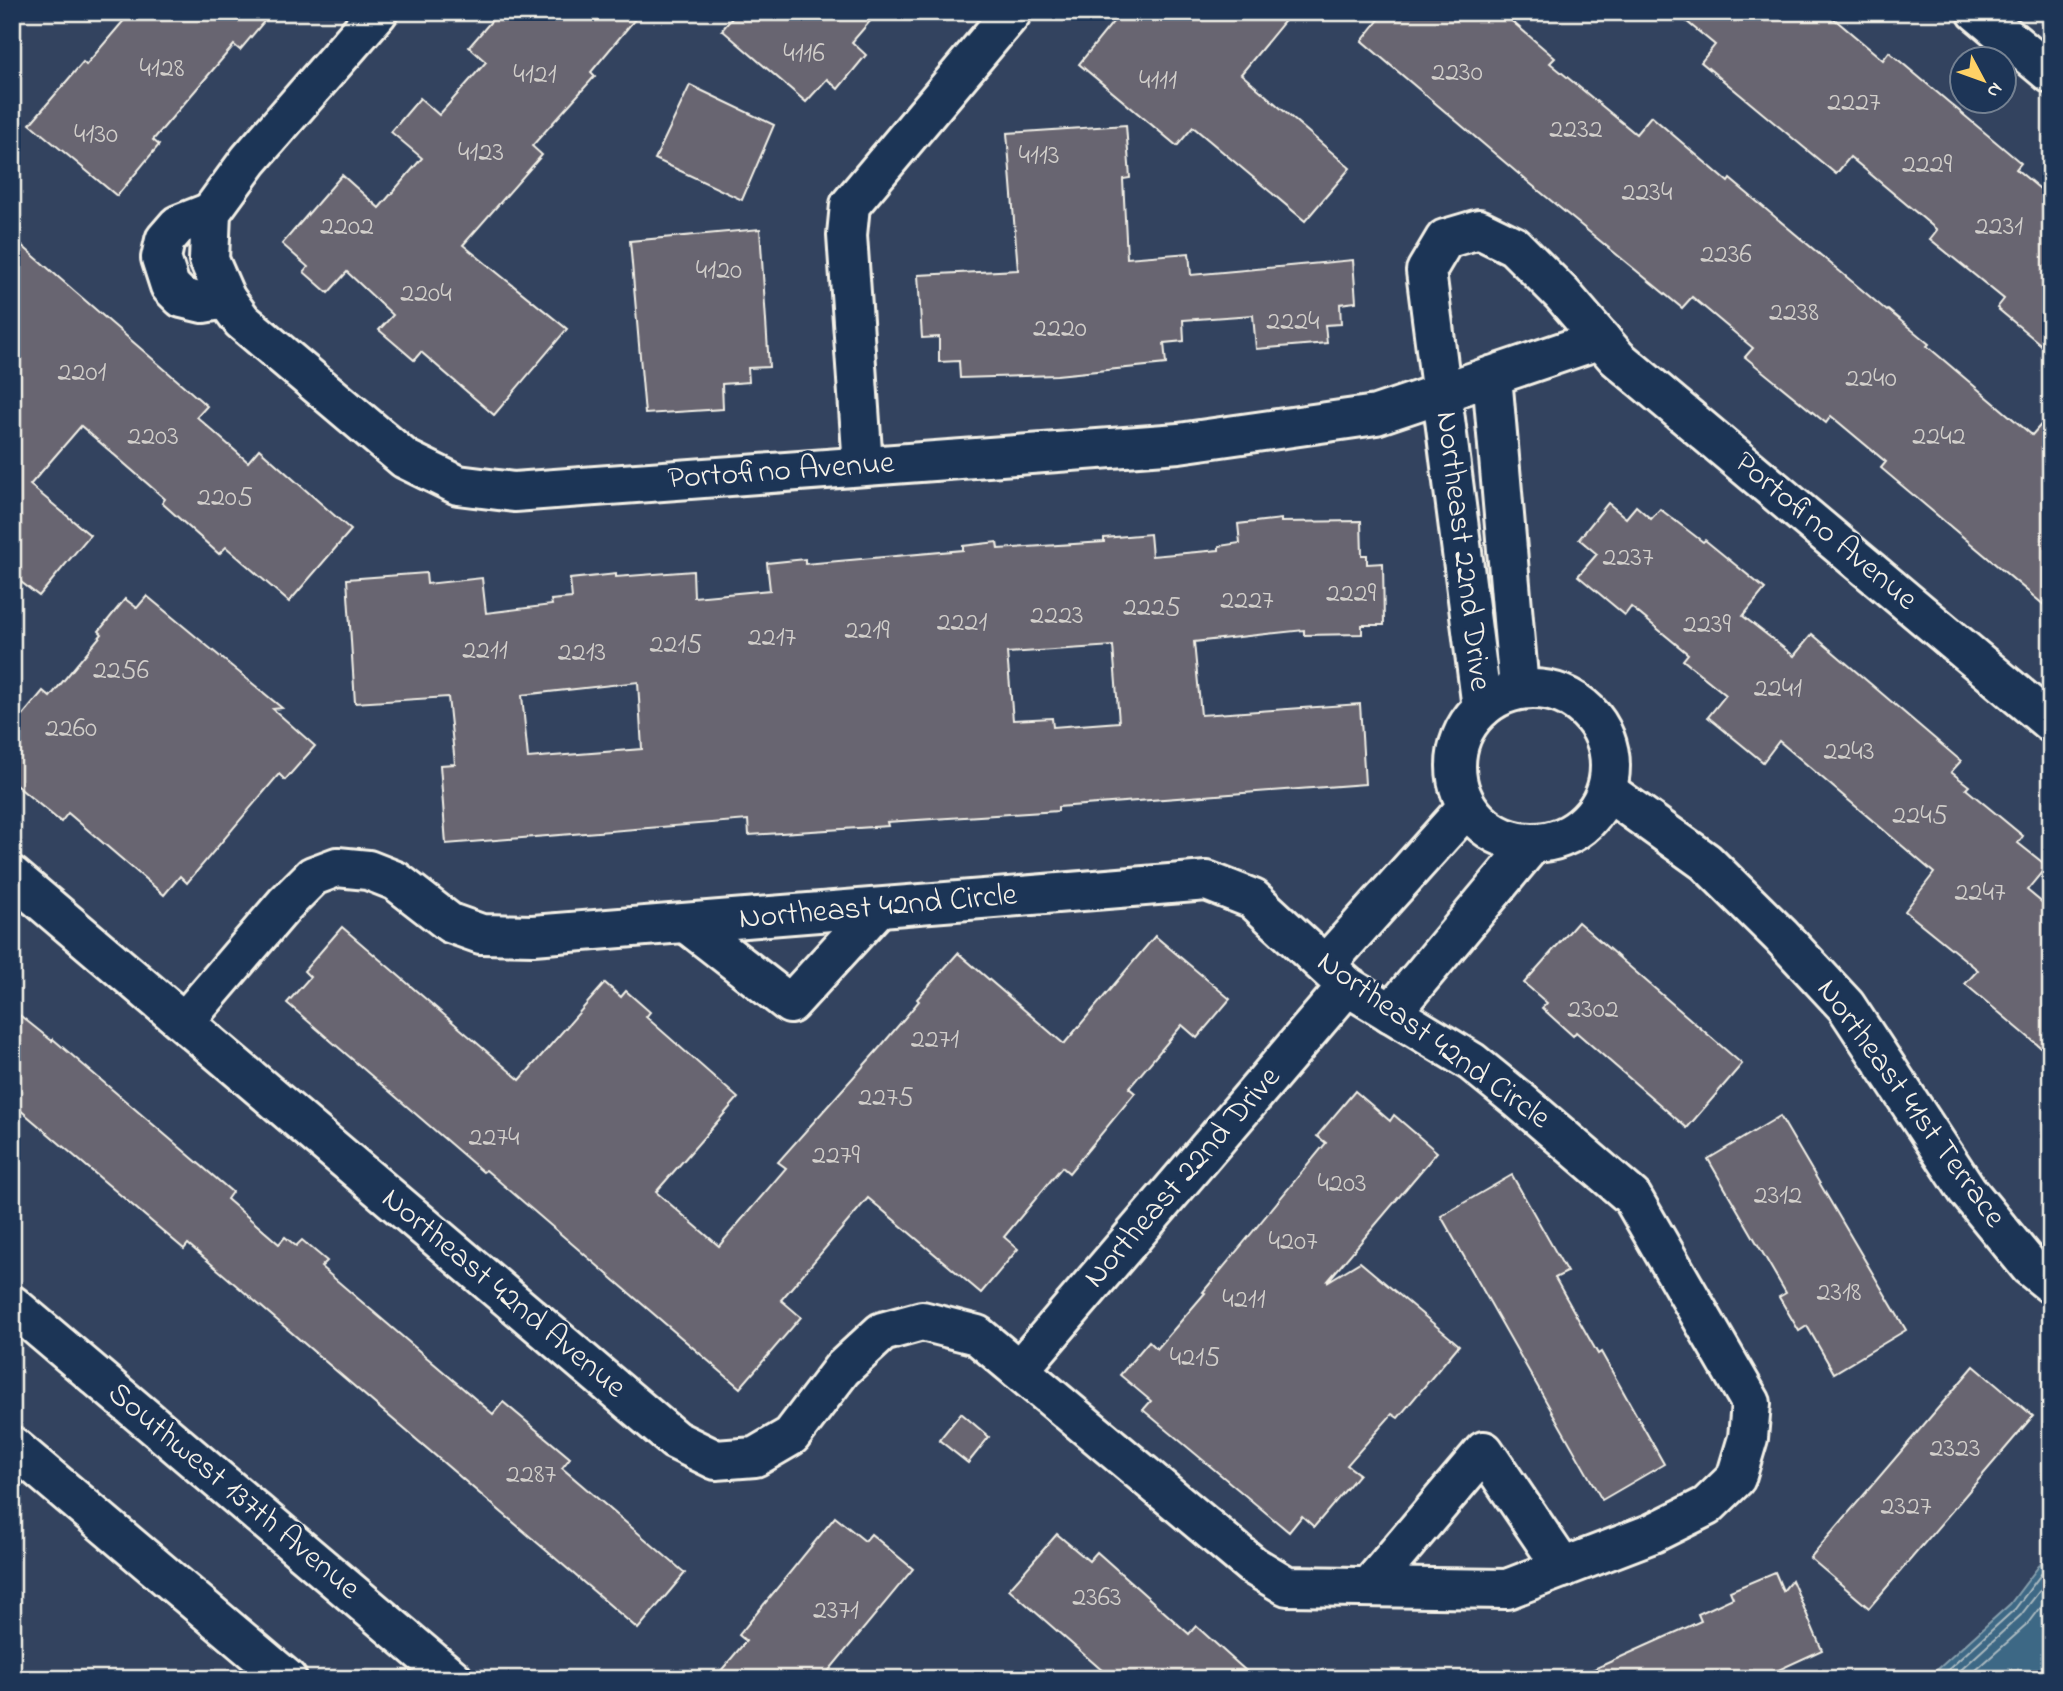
<svg xmlns="http://www.w3.org/2000/svg" width="2063" height="1691" font-family="'Indie Flower',sans-serif">
<rect width="100%" height="100%" fill="#33435f"/>
<filter id="ink" filterUnits="userSpaceOnUse"><feTurbulence type="fractalNoise" baseFrequency=".0143" numOctaves="2"/><feDisplacementMap in="SourceGraphic" scale="14" xChannelSelector="R" yChannelSelector="G"/><feConvolveMatrix kernelMatrix="1 2 1 2 8 2 1 2 1" color-interpolation-filters="sRGB"/></filter>
<g filter="url(#ink)">
<polygon fill="#3e6885" stroke="#879fad" stroke-width="2" points="2051,1550 2051,1679 1927,1679 2010,1604"/>
<g fill="none" stroke-linecap="round" stroke-linejoin="round">
<g stroke="#abbac0" stroke-width="2">
<polyline points="1938,1679 2015,1609 2051,1561"/>
<polyline points="1951,1679 2021,1615 2051,1576"/>
<polyline points="1966,1679 2029,1623 2051,1594"/>
</g>
</g>
<g fill="#676571" stroke="#f4f1e8" stroke-width="2" fill-rule="evenodd">
<polygon points="131,12 272,12 240,50 234,45 153,140 159,145 117,196 30,124 83,62 86,65"/>
<polygon points="499,12 641,12 591,72 595,76 532,146 542,155 463,245 567,329 494,415 421,352 414,360 379,330 393,315 347,272 328,293 304,272 308,267 282,244 342,175 379,208 422,158 391,132 420,98 439,115 486,62 469,47"/>
<polygon points="737,12 878,12 852,42 866,55 838,89 827,79 806,102 722,30"/>
<polygon points="1121,12 1292,12 1241,74 1350,168 1305,221 1193,127 1177,146 1079,64"/>
<polygon points="1385,12 1501,12 1555,58 1550,63 1636,134 1651,116 1728,182 1730,179 1887,311 1888,310 1929,344 1927,346 2032,435 2051,413 2051,611 1881,468 1886,462 1831,416 1826,423 1745,357 1753,348 1692,297 1682,308 1527,181 1362,41"/>
<polygon points="1675,12 1826,12 1883,60 1889,52 2021,163 2016,169 2051,198 2051,353 1997,308 2004,299 1930,239 1937,230 1850,157 1836,174 1701,62 1715,45"/>
<polygon points="690,85 774,125 742,200 655,159"/>
<polygon points="1126,125 1130,178 1123,179 1127,258 1189,253 1191,275 1353,260 1356,302 1340,304 1341,324 1325,325 1327,343 1256,349 1253,315 1183,320 1184,341 1164,343 1166,364 1057,375 960,378 959,361 939,362 939,337 922,338 918,275 1018,270 1007,133"/>
<polygon points="760,229 769,367 748,368 749,382 722,384 723,409 645,414 630,241"/>
<polygon points="12,237 207,406 197,417 248,462 259,449 351,530 289,602 226,547 219,554 162,503 165,499 81,426 30,485 90,535 39,596 12,575"/>
<polygon points="1608,503 1626,518 1636,506 1651,519 1660,509 1703,542 1705,540 1765,589 1743,616 1794,656 1812,634 1961,761 1951,772 1969,786 1966,789 2023,836 2018,843 2047,866 2027,890 2051,910 2051,1056 1965,984 1978,970 1905,911 1934,873 1779,741 1763,762 1708,717 1726,695 1683,660 1688,654 1631,607 1625,615 1578,576 1597,554 1579,539"/>
<path d="M 1281,519 L 1281,522 L 1361,521 L 1362,555 L 1367,555 L 1367,564 L 1383,563 L 1384,625 L 1362,625 L 1362,634 L 1304,635 L 1304,630 L 1194,642 L 1201,715 L 1360,704 L 1365,784 L 1058,807 L 1058,811 L 887,822 L 888,826 L 749,835 L 748,820 L 446,844 L 440,765 L 455,764 L 448,697 L 355,703 L 347,579 L 426,573 L 427,584 L 482,578 L 486,613 L 552,605 L 551,600 L 572,598 L 570,579 L 616,574 L 616,577 L 693,571 L 694,597 L 770,590 L 767,563 L 805,559 L 805,564 L 963,550 L 963,546 L 997,542 L 998,549 L 1104,542 L 1104,538 L 1150,534 L 1152,556 L 1219,550 L 1219,546 L 1240,543 L 1238,524 ZM 1113,646 L 1119,722 L 1053,727 L 1052,718 L 1013,720 L 1007,653 ZM 638,682 L 642,749 L 528,758 L 522,695 Z"/>
<polygon points="147,596 282,708 273,709 315,746 285,780 279,774 187,883 180,876 164,895 68,813 61,822 12,782 12,728 43,691 50,697 102,634 99,631 125,599 137,608"/>
<polygon points="1578,922 1742,1064 1687,1128 1576,1032 1573,1036 1542,1008 1547,1003 1524,983"/>
<polygon points="342,927 520,1080 605,983 621,997 626,991 650,1012 646,1017 738,1098 656,1192 719,1246 786,1168 778,1162 882,1045 919,1001 917,999 958,953 1064,1044 1155,936 1230,999 1197,1038 1182,1025 1129,1088 1135,1093 1069,1173 1062,1167 1004,1237 1018,1249 981,1293 868,1198 781,1300 801,1317 740,1388 486,1170 483,1172 287,1003 310,977 304,971"/>
<polygon points="12,1009 52,1041 53,1039 232,1192 227,1199 279,1244 285,1237 296,1246 302,1240 327,1261 321,1267 493,1414 503,1402 570,1458 562,1468 685,1573 638,1629 188,1244 184,1249 12,1103"/>
<polygon points="1355,1091 1390,1121 1394,1115 1437,1152 1327,1282 1360,1262 1459,1345 1398,1418 1392,1414 1347,1465 1359,1474 1314,1527 1302,1516 1289,1532 1143,1410 1151,1401 1120,1375 1149,1341 1157,1349 1205,1293 1203,1292 1326,1143 1317,1136"/>
<polygon points="1780,1116 1906,1330 1834,1373 1807,1326 1799,1331 1779,1297 1786,1293 1708,1159"/>
<polygon points="1512,1175 1567,1272 1555,1278 1598,1354 1601,1352 1664,1464 1602,1500 1441,1216"/>
<polygon points="1974,1366 2033,1416 1869,1608 1810,1558"/>
<polygon points="961,1413 989,1437 968,1463 939,1440"/>
<polygon points="835,1517 865,1541 871,1534 913,1569 822,1679 714,1679 746,1641 739,1635"/>
<polygon points="1057,1534 1089,1561 1097,1552 1189,1634 1196,1626 1255,1679 1112,1679 1009,1589"/>
<polygon points="1775,1572 1783,1591 1792,1580 1822,1650 1759,1679 1572,1679 1701,1621 1698,1614 1733,1598 1730,1591"/>
</g>
<g fill="none" stroke-linecap="round" stroke-linejoin="round">
<defs>
<g id="street">
<polyline points="378,12 249,160 211,212 209,260 226,299 242,321 405,459 458,485 514,492 1179,443 1376,415 1601,339"/>
<polyline points="1977,12 2051,74"/>
<polyline points="211,212 178,225 165,240 161,258 170,286 182,298 203,303 226,299"/>
<polyline points="1492,376 1519,689"/>
<polyline points="863,466 847,235 850,205 1012,12"/>
<circle cx="1533" cy="766" r="77"/>
<polyline points="1482,708 1426,271 1445,239 1479,229 1514,246 1562,294 1617,358 2051,723"/>
<polyline points="1607,791 1706,862 1781,936 1846,1006 1967,1190 2030,1267 2051,1284"/>
<polyline points="12,876 675,1440 716,1460 755,1457 791,1436 842,1369 882,1332 922,1321 977,1335 1252,1565 1287,1586 1507,1589 1653,1533 1707,1506 1736,1478 1748,1438 1751,1403 1632,1197 1520,1101 1472,1062 1347,986 1253,899 1207,881 533,935 481,934 450,923 396,881 368,870 337,867 313,876 285,904 184,1022"/>
<polyline points="686,923 790,1004 878,908"/>
<polyline points="1325,965 1467,807"/>
<polyline points="1391,1013 1532,844"/>
<polyline points="1019,1370 1347,986"/>
<polyline points="1369,1587 1484,1451 1563,1568"/>
</g>
<g id="secondary">
<polyline points="12,1305 453,1679"/>
<polyline points="12,1446 287,1679"/>
</g>
</defs>
<use href="#street" stroke="#f4f1e8" stroke-width="44"/>
<use href="#secondary" stroke="#f4f1e8" stroke-width="44"/>
<use href="#street" stroke="#1d3557" stroke-width="38"/>
<use href="#secondary" stroke="#1d3557" stroke-width="38"/>
</g>
</g>
<g text-anchor="middle" dominant-baseline="central" stroke-width="6" stroke-linejoin="round" paint-order="stroke">
<g font-size="28" fill="#d1ceca">
<text x="804" y="54">4116</text>
<text x="162" y="69">4128</text>
<text x="1457" y="73">2230</text>
<text x="535" y="75">4121</text>
<text x="1158" y="81">4111</text>
<text x="1854" y="103">2227</text>
<text x="1576" y="130">2232</text>
<text x="96" y="135">4130</text>
<text x="481" y="153">4123</text>
<text x="1039" y="156">4113</text>
<text x="1927" y="165">2229</text>
<text x="1647" y="193">2234</text>
<text x="347" y="227">2202</text>
<text x="1999" y="227">2231</text>
<text x="1726" y="255">2236</text>
<text x="719" y="271">4120</text>
<text x="426" y="294">2204</text>
<text x="1794" y="313">2238</text>
<text x="1293" y="322">2224</text>
<text x="1060" y="329">2220</text>
<text x="82" y="373">2201</text>
<text x="1871" y="379">2240</text>
<text x="153" y="437">2203</text>
<text x="1939" y="437">2242</text>
<text x="225" y="498">2205</text>
<text x="1628" y="558">2237</text>
<text x="1351" y="594">2229</text>
<text x="1247" y="601">2227</text>
<text x="1152" y="608">2225</text>
<text x="1057" y="616">2223</text>
<text x="962" y="623">2221</text>
<text x="1707" y="625">2239</text>
<text x="867" y="631">2219</text>
<text x="772" y="638">2217</text>
<text x="676" y="645">2215</text>
<text x="485" y="651">2211</text>
<text x="582" y="653">2213</text>
<text x="121" y="671">2256</text>
<text x="1778" y="689">2241</text>
<text x="71" y="729">2260</text>
<text x="1849" y="752">2243</text>
<text x="1920" y="816">2245</text>
<text x="1980" y="893">2247</text>
<text x="1593" y="1010">2302</text>
<text x="935" y="1040">2271</text>
<text x="886" y="1098">2275</text>
<text x="494" y="1138">2274</text>
<text x="836" y="1156">2279</text>
<text x="1342" y="1184">4203</text>
<text x="1778" y="1196">2312</text>
<text x="1293" y="1242">4207</text>
<text x="1839" y="1293">2318</text>
<text x="1244" y="1300">4211</text>
<text x="1195" y="1358">4215</text>
<text x="1955" y="1449">2323</text>
<text x="531" y="1475">2287</text>
<text x="1906" y="1507">2327</text>
<text x="1097" y="1598">2363</text>
<text x="836" y="1611">2371</text>
</g>
<g font-size="32" fill="#f4f1e8" stroke="#1d3557">
<text transform="translate(781 472) rotate(-4)">Portofino Avenue</text>
<text transform="translate(1825 532) rotate(40)">Portofino Avenue</text>
<text transform="translate(1462 551) rotate(83)">Northeast 22nd Drive</text>
<text transform="translate(878 908) rotate(-5)">Northeast 42nd Circle</text>
<text transform="translate(1433 1041) rotate(36)">Northeast 42nd Circle</text>
<text transform="translate(1910 1104) rotate(54)">Northeast 41st Terrace</text>
<text transform="translate(1183 1178) rotate(-49)">Northeast 22nd Drive</text>
<text transform="translate(503 1294) rotate(40)">Northeast 42nd Avenue</text>
<text transform="translate(233 1492) rotate(40)">Southwest 137th Avenue</text>
</g>
</g>
<rect width="2063" height="1691" fill="none" stroke="#1d3557" stroke-width="42"/>
<rect x="21" y="21" width="2021" height="1649" fill="none" stroke="#f4f1e8" stroke-width="2.5" filter="url(#ink)"/>
<g transform="translate(1983 80) rotate(131)"><circle r="33" fill="#1d3557" stroke="#738091" stroke-width="2"/>
<path d="M0-5L12 26L0 18L-12 26Z" fill="#ffd166"/>
<text y="-10" font-size="19" font-weight="bold" text-anchor="middle" fill="#f4f1e8">N</text>
</g>
</svg>
